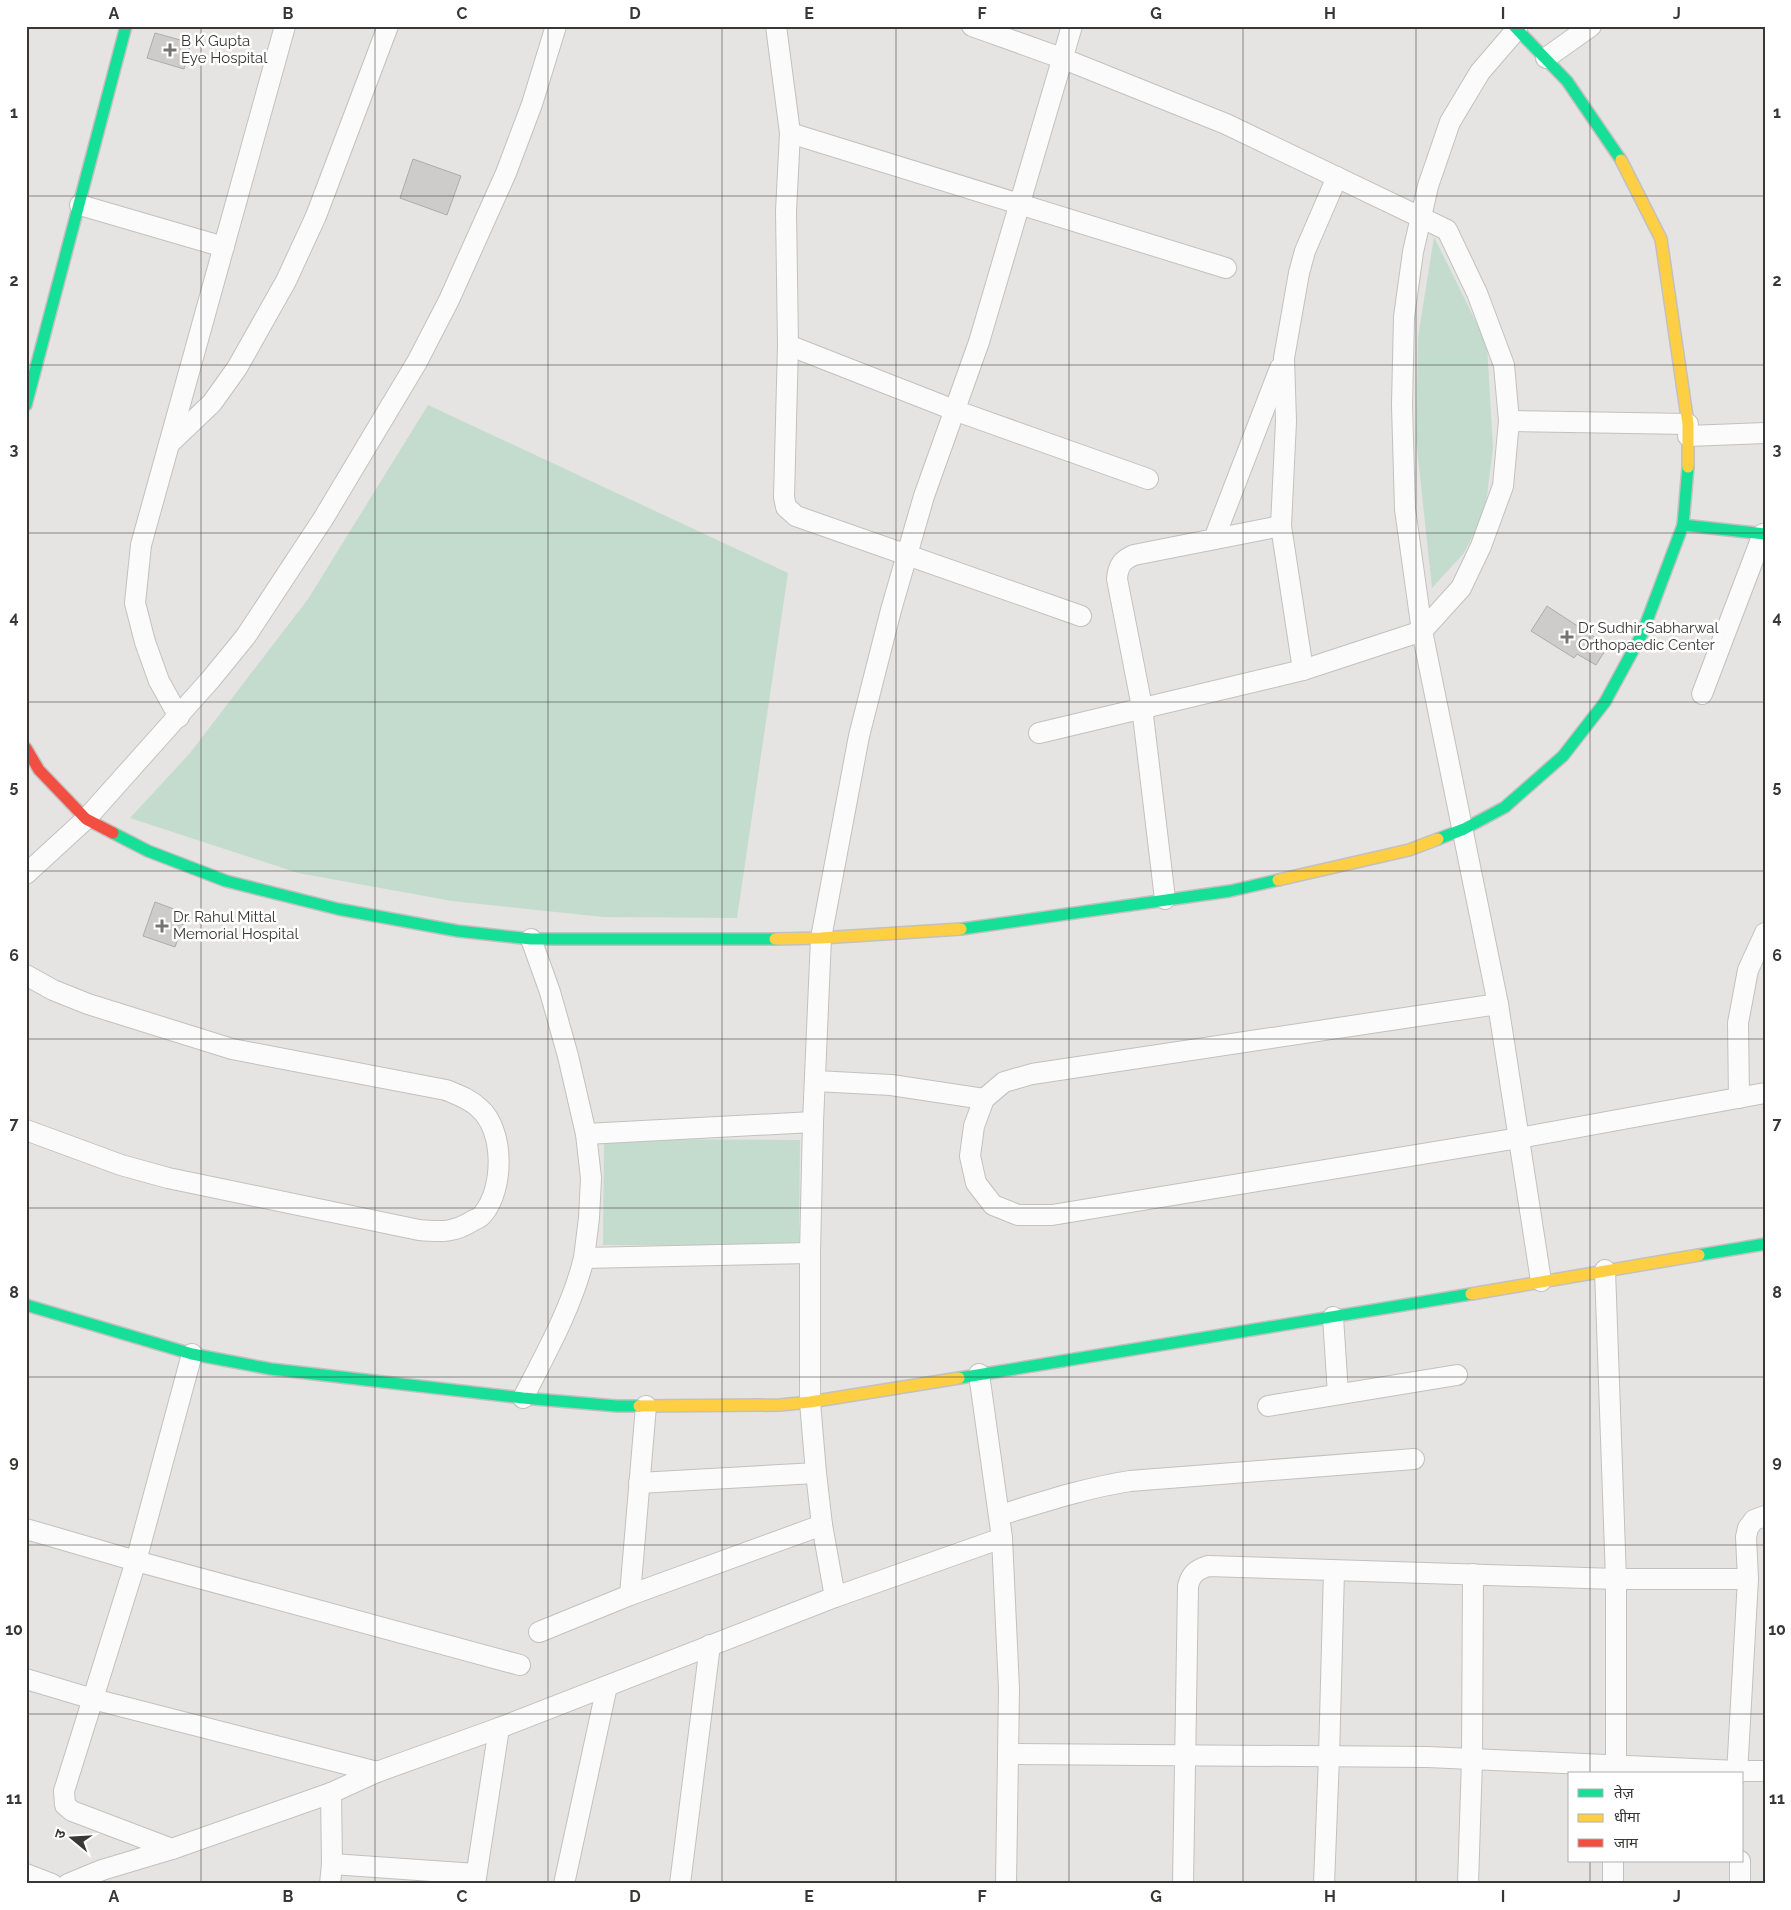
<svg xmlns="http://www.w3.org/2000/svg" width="1791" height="1910" font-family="Raleway,'Noto Sans Devanagari',sans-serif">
<rect width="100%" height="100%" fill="#e6e4e2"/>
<g fill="#c4dccd">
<polygon points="1434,237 1487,344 1493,448 1485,512 1464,553 1432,588 1416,439 1418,337"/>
<polygon points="428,405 788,573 737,918 603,917 452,901 298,873 130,818 190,753 308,599"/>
<polygon points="604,1139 800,1140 799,1246 603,1245"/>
</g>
<g fill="#cecccb" stroke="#adacaa">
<polygon points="155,33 191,43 184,69 147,58"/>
<polygon points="413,159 461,176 447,215 400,198"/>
<polygon points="1547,606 1608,646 1596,665 1577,654 1574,658 1531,631"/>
<polygon points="155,902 187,914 175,947 143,936"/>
</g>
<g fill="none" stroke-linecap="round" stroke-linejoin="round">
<defs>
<g id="street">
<polyline points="776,26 790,133 786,211 788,345 784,497 786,507 796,516 1081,616"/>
<polyline points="972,26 1064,59 1226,124 1447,230 1477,293 1504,365 1509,421 1503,486 1481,546 1461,588 1422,631 1303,670 1039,733"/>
<polyline points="1517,29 1480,72 1450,122 1428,186 1413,252 1404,317 1402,405 1405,509 1422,631 1498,1004 1541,1281"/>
<polyline points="1546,58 1591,26"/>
<polyline points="790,133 1226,268"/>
<polyline points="80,205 224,247"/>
<polyline points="788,345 954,410 1148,479"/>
<polyline points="1509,421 1688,424"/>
<polyline points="1688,436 1765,433"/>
<polyline points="170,443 212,403 237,368 286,281 316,216 388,26"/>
<polyline points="1214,539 1280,368"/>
<polyline points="1303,670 1281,526 1286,421 1284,358 1299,273 1305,251 1337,177"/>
<polyline points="1702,694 1763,534"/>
<polyline points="179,717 159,681 145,642 135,603 141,545 285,26"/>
<polyline points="26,874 86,819 211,679 246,636 323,519 417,362 449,300 506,173 532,104 556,26"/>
<path d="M 1165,899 L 1142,707 L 1117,579 C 1118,566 1122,560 1134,555 L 1281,526"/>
<polyline points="531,939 550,992 568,1056 586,1134"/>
<path d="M 26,975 L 53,990 L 88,1004 L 232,1049 L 446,1090 C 458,1095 470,1099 479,1108 C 505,1130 504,1189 483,1214 C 481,1217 477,1219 474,1220 C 454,1233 441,1232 419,1230 L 168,1178 L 121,1165 L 26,1130"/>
<polyline points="1498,1004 1032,1074 1004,1082 984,1099 974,1126 970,1156 976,1183 993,1205 1018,1215 1052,1215 1519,1138 1765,1093"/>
<polyline points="816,1081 891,1085 984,1099"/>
<polyline points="1739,1098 1738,1023 1748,970 1765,933"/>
<polyline points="810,1253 584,1258 589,1218 591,1178 586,1134 813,1122"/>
<polyline points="1605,1270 1616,1579 1616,1774"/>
<polyline points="1333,1317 1338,1394"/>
<polyline points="979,1374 1002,1538 1009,1689 1006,1884"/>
<path d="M 523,1398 C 546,1353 572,1307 584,1258"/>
<polyline points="1268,1406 1457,1375"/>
<polyline points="639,1483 816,1473"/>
<path d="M 1000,1515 C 1043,1502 1085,1488 1130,1481 L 1414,1459"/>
<polyline points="26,1529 136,1561 520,1665"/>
<polyline points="630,1595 646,1406"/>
<polyline points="835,1597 822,1525 816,1473 810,1402 810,1253 813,1122 821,938 859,736 891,610 924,496 979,342 1072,26"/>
<polyline points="539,1632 630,1595 822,1525"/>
<polyline points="26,1679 93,1699 377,1772"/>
<polyline points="1008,1754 1428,1757 1737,1771 1765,1771"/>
<polyline points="1737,1774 1748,1579 1746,1537 1748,1528 1754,1520 1765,1516"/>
<polyline points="172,1849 72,1811 65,1805 64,1791 136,1561 192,1354"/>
<polyline points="1740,1861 1740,1884"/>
<polyline points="332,1864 476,1874"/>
<polyline points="26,1874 52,1884"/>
<polyline points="68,1884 102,1870 172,1849 331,1793 377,1772 499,1728 835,1597 1002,1538"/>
<polyline points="330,1884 332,1864 331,1793"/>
<polyline points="475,1884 499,1728"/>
<polyline points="564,1884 607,1686"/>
<polyline points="680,1884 710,1645"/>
<path d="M 1183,1884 L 1188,1586 C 1191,1574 1196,1570 1208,1566 L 1616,1579 L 1748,1579"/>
<polyline points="1324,1884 1329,1757 1334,1571"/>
<polyline points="1468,1884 1472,1760 1473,1574"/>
<polyline points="1613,1884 1613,1861"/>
</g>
<g id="fast">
<polyline points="1514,26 1567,81 1621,160"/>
<polyline points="26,405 126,26"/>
<polyline points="1683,525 1765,534"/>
<polyline points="113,833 148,851 226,881 338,909 458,931 531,939 775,939"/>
<polyline points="1438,839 1464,829 1505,807 1563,756 1605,702 1642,634 1683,525 1688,467"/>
<polyline points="961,929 1230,891 1278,880"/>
<polyline points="1699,1255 1765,1244"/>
<polyline points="26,1305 192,1354 271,1369 523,1398 617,1406 639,1406"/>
<polyline points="959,1378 1471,1294"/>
</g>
<g id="slow">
<polyline points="1621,160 1661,239 1688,424 1688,467"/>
<polyline points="1278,880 1409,850 1438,839"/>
<polyline points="775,939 821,938 961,929"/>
<polyline points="1471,1294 1699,1255"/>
<polyline points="639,1406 780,1405 810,1402 959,1378"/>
</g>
<polyline id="jam" points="26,748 39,770 86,819 113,833"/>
</defs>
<use href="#street" stroke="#c2c1bf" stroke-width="22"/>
<use href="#fast" stroke="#c2c1bf" stroke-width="14"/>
<use href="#slow" stroke="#c2c1bf" stroke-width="14"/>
<use href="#jam" stroke="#c2c1bf" stroke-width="14"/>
<use href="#street" stroke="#fbfbfb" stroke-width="20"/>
<use href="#fast" stroke="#16e098" stroke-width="11"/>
<use href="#slow" stroke="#ffcf43" stroke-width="11"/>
<use href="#jam" stroke="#f24e42" stroke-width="11"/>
</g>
<path fill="none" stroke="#373735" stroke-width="1" stroke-opacity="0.55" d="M 201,26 L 201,1884M 375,26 L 375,1884M 548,26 L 548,1884M 722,26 L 722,1884M 896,26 L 896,1884M 1069,26 L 1069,1884M 1243,26 L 1243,1884M 1416,26 L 1416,1884M 1590,26 L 1590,1774M 26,196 L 1765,196M 26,365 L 1765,365M 26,533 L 1765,533M 26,702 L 1765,702M 26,871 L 1765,871M 26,1039 L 1765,1039M 26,1208 L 1765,1208M 26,1377 L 1765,1377M 26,1545 L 1765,1545M 26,1714 L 1765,1714M 1590,1861 L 1590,1884"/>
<g fill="#747472" stroke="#fff" stroke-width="2">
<path d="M167.5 42.5h5v5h5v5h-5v5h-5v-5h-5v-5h5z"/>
<path d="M1564.5 629.5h5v5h5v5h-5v5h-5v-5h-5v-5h5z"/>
<path d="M159.5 918.5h5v5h5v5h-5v5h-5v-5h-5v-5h5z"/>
</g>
<g text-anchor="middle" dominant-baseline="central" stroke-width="5" stroke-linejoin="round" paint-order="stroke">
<g font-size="15" fill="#373735" stroke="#fff" text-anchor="start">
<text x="181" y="41">B K Gupta<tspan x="181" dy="17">Eye Hospital</tspan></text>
<text x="1578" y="628">Dr Sudhir Sabharwal<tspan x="1578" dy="17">Orthopaedic Center</tspan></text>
<text x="173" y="917">Dr. Rahul Mittal<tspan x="173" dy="17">Memorial Hospital</tspan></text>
</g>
</g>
<rect width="1791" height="1910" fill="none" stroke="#ffffff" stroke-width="55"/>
<rect x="1568" y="1772" width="175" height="90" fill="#ffffff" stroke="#afafae"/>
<rect x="1578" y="1789" width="25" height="8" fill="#16e098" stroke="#afafae"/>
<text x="1614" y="1798" font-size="15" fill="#373735">तेज़</text>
<rect x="1578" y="1814" width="25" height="8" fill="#ffcf43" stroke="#afafae"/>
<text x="1614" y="1822" font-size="15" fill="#373735">धीमा</text>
<rect x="1578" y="1839" width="25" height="8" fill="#f24e42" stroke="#afafae"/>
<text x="1614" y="1848" font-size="15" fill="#373735">जाम</text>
<g transform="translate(72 1838) rotate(288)" stroke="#ffffff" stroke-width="4" paint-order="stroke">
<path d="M0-4L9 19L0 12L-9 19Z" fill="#373735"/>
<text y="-8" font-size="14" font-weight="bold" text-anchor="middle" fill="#373735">उ</text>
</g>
<rect x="28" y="28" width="1736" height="1854" fill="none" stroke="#373735" stroke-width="2"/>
<g font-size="16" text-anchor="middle" font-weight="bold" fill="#373735">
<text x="114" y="19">A</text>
<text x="288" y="19">B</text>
<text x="462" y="19">C</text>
<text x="635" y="19">D</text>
<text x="809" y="19">E</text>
<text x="982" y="19">F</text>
<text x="1156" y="19">G</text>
<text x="1330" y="19">H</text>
<text x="1503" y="19">I</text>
<text x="1677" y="19">J</text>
<text x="14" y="118">1</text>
<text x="1777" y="118">1</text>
<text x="14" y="286">2</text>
<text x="1777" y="286">2</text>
<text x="14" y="455">3</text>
<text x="1777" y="455">3</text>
<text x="14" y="623">4</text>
<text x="1777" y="623">4</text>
<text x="14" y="792">5</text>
<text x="1777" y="792">5</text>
<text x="14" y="961">6</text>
<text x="1777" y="961">6</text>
<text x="14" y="1129">7</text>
<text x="1777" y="1129">7</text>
<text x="14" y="1298">8</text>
<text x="1777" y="1298">8</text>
<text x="14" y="1467">9</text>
<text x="1777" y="1467">9</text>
<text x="14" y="1635">10</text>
<text x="1777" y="1635">10</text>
<text x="14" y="1804">11</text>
<text x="1777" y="1804">11</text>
<text x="114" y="1902">A</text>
<text x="288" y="1902">B</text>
<text x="462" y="1902">C</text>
<text x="635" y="1902">D</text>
<text x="809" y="1902">E</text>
<text x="982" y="1902">F</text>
<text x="1156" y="1902">G</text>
<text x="1330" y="1902">H</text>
<text x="1503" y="1902">I</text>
<text x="1677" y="1902">J</text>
</g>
</svg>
